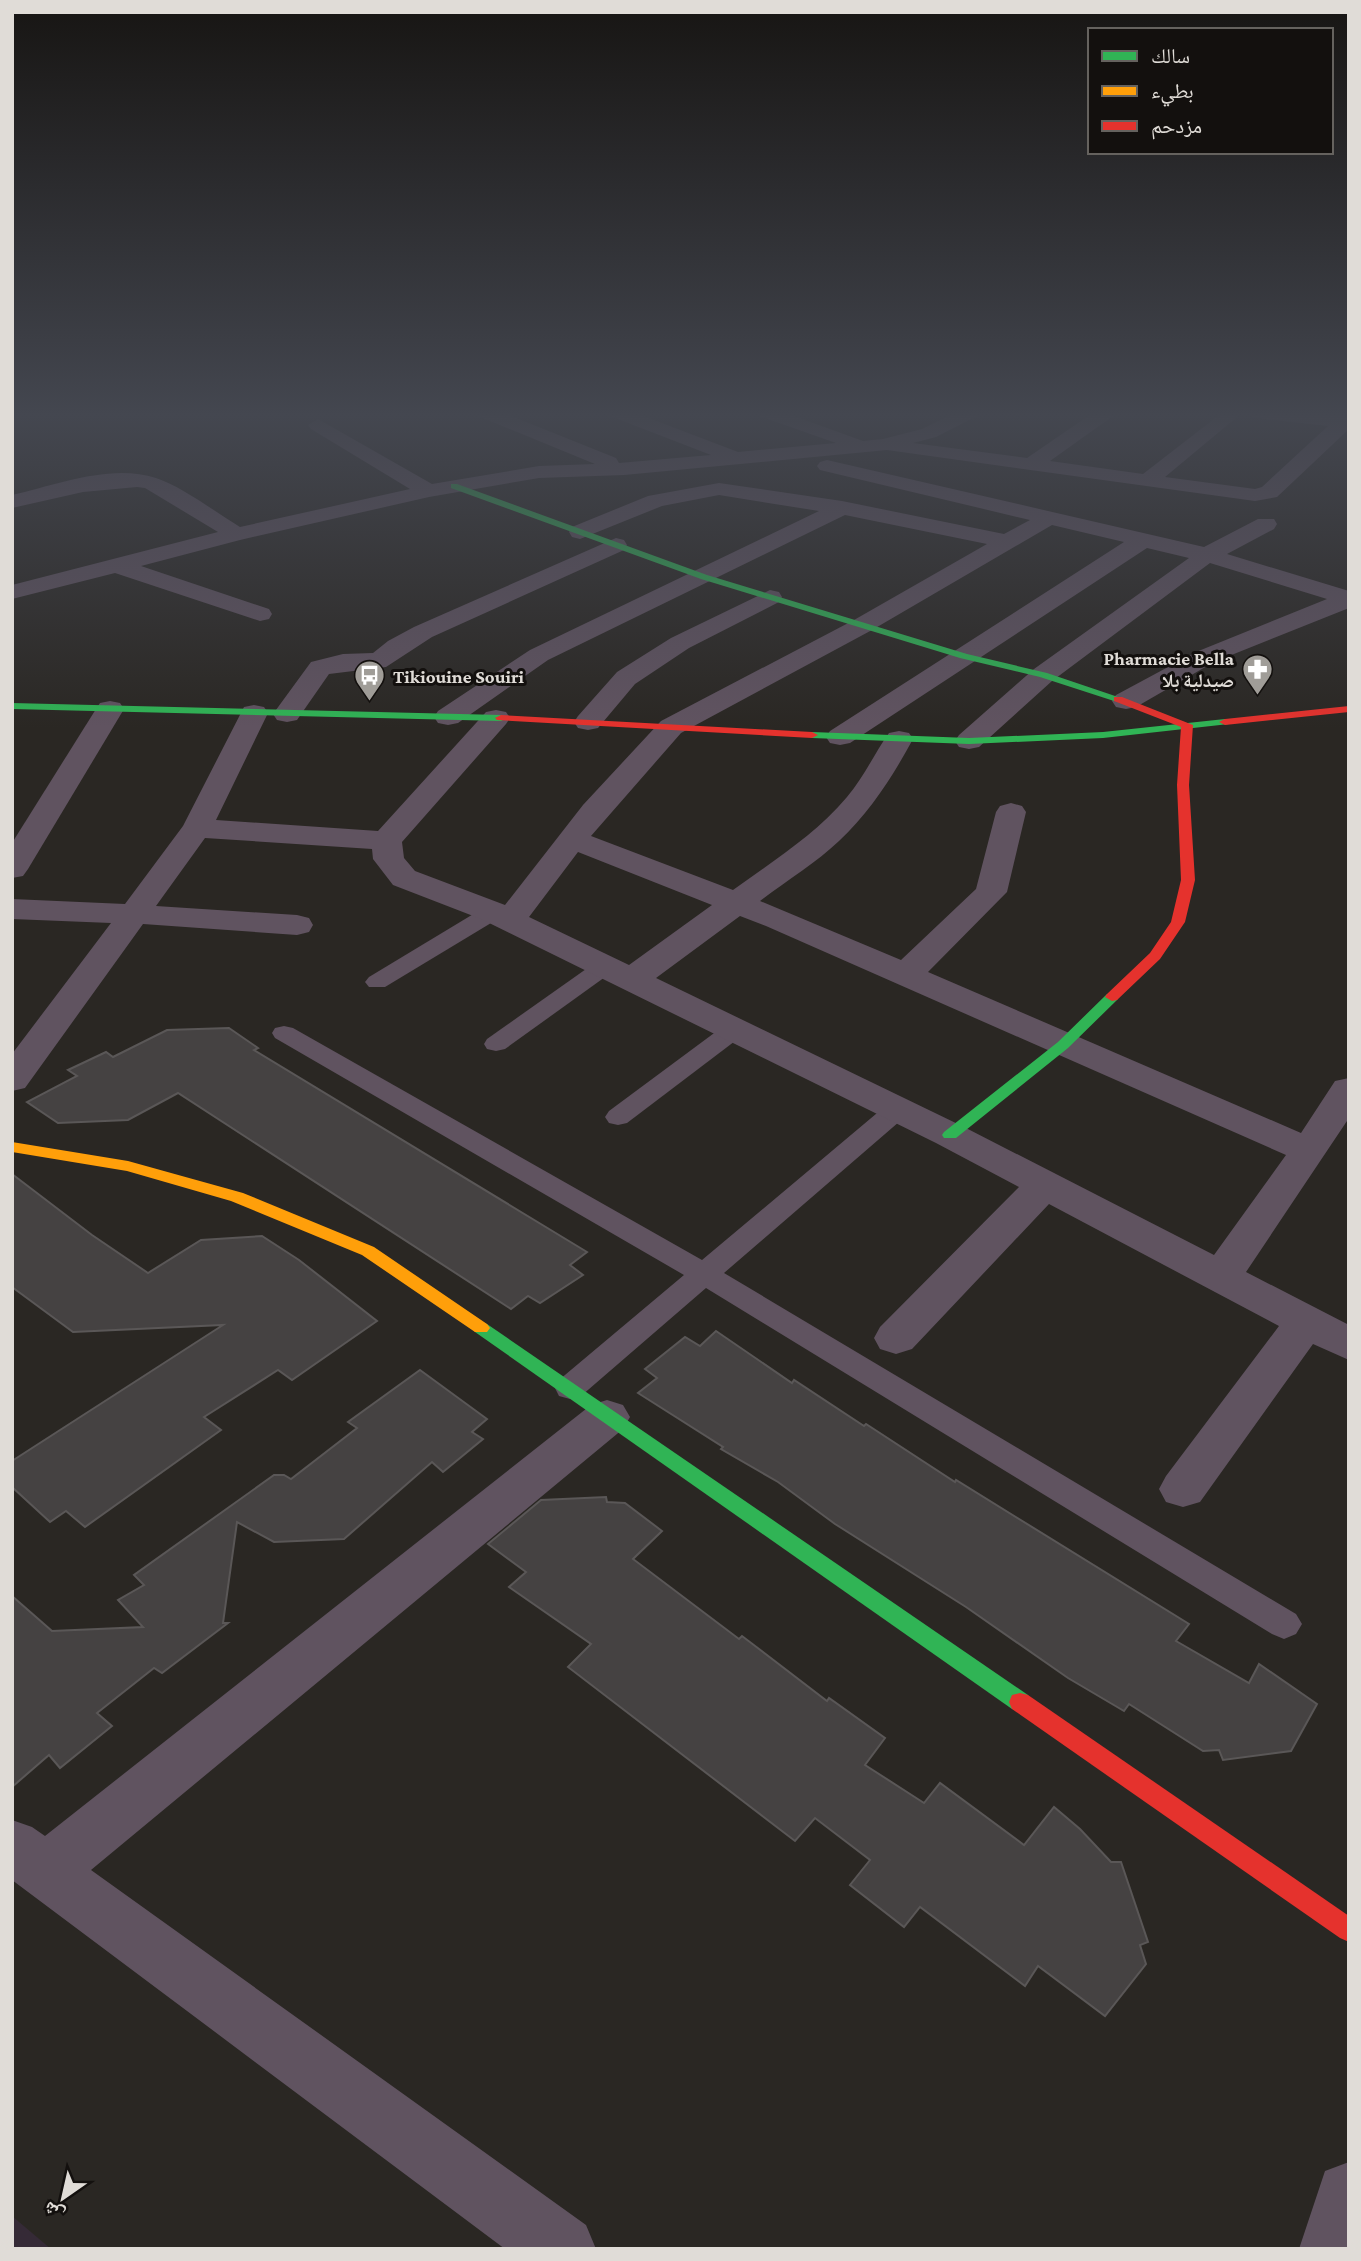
<svg xmlns="http://www.w3.org/2000/svg" width="1361" height="2261" font-family="'Crimson Pro','Noto Naskh Arabic',serif">
<rect width="100%" height="100%" fill="#2a2723"/>
<polygon fill="#352a36" points="12,2216 51,2249 12,2249"/>
<g fill="#454242" stroke="#5a5757" stroke-width="2">
<polygon points="229,1028 258,1048 254,1050 587,1252 570,1265 583,1275 540,1303 528,1296 511,1309 178,1093 128,1120 58,1123 27,1102 77,1076 68,1070 106,1052 113,1057 167,1030"/>
<polygon points="12,1174 92,1235 148,1273 201,1240 262,1236 299,1260 377,1321 292,1380 278,1370 204,1417 221,1430 85,1527 66,1511 50,1522 12,1487 12,1461 223,1325 73,1332 12,1287"/>
<polygon points="716,1331 792,1383 794,1380 864,1426 866,1424 955,1482 956,1480 1189,1624 1176,1641 1249,1683 1259,1664 1317,1704 1291,1751 1223,1760 1219,1750 1203,1751 1129,1704 1124,1711 1068,1678 966,1607 835,1524 778,1482 721,1449 723,1447 638,1393 657,1378 645,1369 685,1337 700,1346"/>
<polygon points="420,1370 487,1419 472,1432 483,1439 443,1472 432,1462 344,1539 274,1542 237,1522 223,1623 228,1623 162,1673 154,1668 97,1713 112,1726 60,1768 49,1755 12,1787 12,1596 52,1631 143,1627 118,1600 144,1585 134,1575 274,1475 284,1475 291,1479 357,1428 348,1422"/>
<polygon points="606,1497 607,1502 625,1503 662,1531 633,1559 739,1639 742,1636 827,1701 829,1698 885,1738 865,1765 924,1803 940,1783 1024,1845 1054,1807 1080,1829 1111,1862 1121,1862 1148,1942 1140,1945 1146,1964 1105,2016 1038,1966 1025,1986 920,1907 904,1927 850,1885 870,1860 815,1818 795,1841 568,1667 591,1644 509,1587 526,1572 488,1544 541,1500"/>
</g>
<g fill="none" stroke-linecap="round" stroke-linejoin="round">
<g fill="#605360" fill-rule="evenodd">
<polygon points="493,905 501,907 504,912 501,917 385,987 369,987 365,982 369,977 485,907"/>
<polygon points="604,960 612,962 616,967 612,972 505,1049 496,1051 487,1049 484,1044 487,1039 596,962"/>
<polygon points="734,1023 743,1025 746,1030 743,1035 627,1123 618,1125 609,1123 605,1117 609,1111 725,1025"/>
<polygon points="284,1026 293,1028 702,1260 889,1103 898,1101 907,1103 911,1109 907,1115 724,1273 1296,1614 1302,1624 1296,1634 1284,1639 1272,1634 706,1288 581,1396 570,1399 559,1396 555,1388 559,1380 684,1275 275,1038 272,1033 275,1028"/>
</g>
<g fill="#605360" fill-rule="evenodd">
<path d="M 476,412 L 501,412 L 616,458 L 619,463 L 711,455 L 610,416 L 608,412 L 633,412 L 738,452 L 836,443 L 759,416 L 757,412 L 783,412 L 863,441 L 883,439 L 922,429 L 956,412 L 979,412 L 977,416 L 936,437 L 913,443 L 1027,458 L 1094,412 L 1115,412 L 1113,416 L 1050,461 L 1143,474 L 1223,412 L 1243,412 L 1165,477 L 1255,489 L 1262,487 L 1328,426 L 1257,418 L 1250,416 L 1248,412 L 1302,412 L 1344,416 L 1349,417 L 1349,429 L 1277,497 L 1255,501 L 887,450 L 624,475 L 539,478 L 429,497 L 240,540 L 141,566 L 269,609 L 272,614 L 269,619 L 260,621 L 115,573 L 12,599 L 12,585 L 218,532 L 145,488 L 137,487 L 83,492 L 12,508 L 12,495 C 56,485 111,463 156,478 C 181,486 217,513 240,527 L 410,489 L 311,429 L 308,425 L 318,419 L 432,484 L 539,466 L 595,464 L 478,416 Z"/>
<path d="M 827,460 L 1204,547 L 1258,519 L 1274,519 L 1277,524 L 1274,529 L 1227,554 L 1349,591 L 1349,608 L 1214,662 L 1136,707 L 1126,709 L 1116,707 L 1112,701 L 1116,695 L 1196,652 L 1327,599 L 1210,563 L 1052,681 L 979,747 L 969,749 L 959,747 L 955,741 L 959,735 L 1034,669 L 1189,558 L 1147,548 L 850,743 L 840,745 L 830,743 L 826,737 L 830,731 L 1124,542 L 1052,525 L 872,630 L 681,733 L 591,836 L 733,890 C 773,861 815,835 847,797 C 864,777 874,754 889,733 L 899,731 L 909,733 L 913,739 C 893,776 870,812 839,841 C 816,863 786,881 760,901 L 901,960 L 976,889 L 996,812 L 1000,806 L 1011,803 L 1022,806 L 1026,812 L 1007,892 L 928,972 L 1301,1133 L 1335,1081 L 1349,1078 L 1349,1118 L 1246,1272 L 1349,1325 L 1349,1360 L 1313,1344 L 1200,1502 L 1183,1507 L 1166,1502 L 1159,1489 L 1166,1476 L 1279,1326 L 1049,1204 L 912,1349 L 896,1354 L 880,1349 L 874,1338 L 880,1327 L 1019,1187 L 936,1143 L 481,919 L 393,885 L 373,859 L 372,849 L 205,838 L 156,906 L 297,915 L 309,918 L 313,925 L 309,932 L 297,935 L 143,924 L 25,1088 L 12,1091 L 12,1054 L 111,923 L 12,919 L 12,899 L 125,904 L 183,826 L 244,707 L 254,705 L 264,707 L 268,713 L 216,820 L 378,831 L 486,712 L 496,710 L 506,712 L 510,718 L 506,724 L 402,842 L 404,858 L 415,871 L 505,905 L 583,805 L 661,721 L 854,620 L 987,544 L 845,515 L 548,660 L 458,723 L 448,725 L 438,723 L 434,717 L 438,711 L 530,650 L 819,511 L 719,495 L 662,506 L 580,539 L 572,537 L 569,532 L 572,527 L 648,496 L 719,483 L 842,501 L 1004,534 L 1030,520 L 820,470 L 817,466 L 820,462 ZM 578,852 L 712,905 L 629,965 L 529,917 ZM 740,916 L 766,926 L 1286,1155 L 1214,1255 L 964,1127 L 656,978 Z"/>
<polygon points="616,538 624,540 627,545 624,550 432,637 386,667 329,674 297,720 287,722 277,720 273,714 311,662 343,654 373,653 388,641 414,627"/>
<polygon points="770,590 779,592 782,597 779,602 689,648 635,684 598,728 588,730 578,728 574,722 578,716 617,672 671,638"/>
<polygon points="110,701 120,703 124,709 28,869 23,876 12,878 12,843 96,709 100,703"/>
<polygon points="607,1400 623,1405 630,1417 623,1429 91,1870 586,2225 596,2249 505,2249 12,1880 12,1820 32,1827 45,1836 591,1405"/>
<polygon points="1349,2162 1349,2249 1299,2249 1325,2171"/>
</g>
<g fill="#30b455" fill-rule="evenodd">
<polygon points="451,484 457,484 707,575 967,654 1047,673 1124,699 1114,701 1040,677 960,658 701,579 451,488"/>
<polygon points="12,703 501,715 507,718 501,721 12,709"/>
<polygon points="1225,719 1231,722 1229,724 1103,738 969,744 812,738 806,735 812,732 969,738 1103,732"/>
<polygon points="1112,993 1119,997 1117,1000 1068,1048 956,1138 944,1138 942,1135 944,1132 1058,1042 1107,994"/>
<polygon points="481,1322 487,1324 1028,1695 1031,1702 1028,1709 1020,1711 1012,1709 475,1332 472,1328 475,1324"/>
</g>
<polygon fill="#ff9f0a" fill-rule="evenodd" points="12,1142 128,1161 243,1193 374,1247 487,1324 490,1328 487,1332 475,1332 362,1255 231,1201 127,1171 12,1152"/>
<g fill="#e5322d" fill-rule="evenodd">
<polygon points="1114,697 1122,697 1193,725 1189,785 1195,880 1185,922 1160,959 1117,1000 1112,1001 1105,997 1107,994 1150,953 1171,922 1181,880 1177,785 1181,727 1114,701"/>
<polygon points="1349,706 1349,712 1225,725 1219,722 1225,719"/>
<polygon points="501,715 812,732 818,735 812,738 497,720 495,718"/>
<polygon points="1020,1693 1028,1695 1349,1916 1349,1942 1340,1938 1012,1709 1009,1702 1012,1695"/>
</g>
</g>
<linearGradient id="sky" x2="0" y2="1"><stop stop-color="#171513"/><stop offset="0.57" stop-color="#444750"/><stop offset="1" stop-color="#444750" stop-opacity="0"/></linearGradient>
<rect width="1361" height="728" fill="url(#sky)"/>
<defs>
<symbol id="pharmacy-pin" viewBox="-11 -11 22 30"><path d="M0 17L-7.5 6A9.5 9.5 0 1 1 7.5 6Z" fill="#a09d98" stroke="#13100e"/><path d="M-2-6h4v4h4v4h-4v4h-4v-4h-4v-4h4Z" fill="#fff"/></symbol>
<symbol id="bus-pin" viewBox="-11 -11 22 30"><path d="M0 17L-7.5 6A9.5 9.5 0 1 1 7.5 6Z" fill="#a09d98" stroke="#13100e"/><path d="M-5-6H5V4H4V6H2V4H-2V6H-4V4H-5ZM-3.5-4V0h7V-4ZM-3.5 1.2v1.5H-2V1.2ZM2 1.2v1.5H3.5V1.2Z" fill="#fff"/></symbol>
</defs>
<g fill-rule="evenodd">
<use href="#pharmacy-pin" x="1240" y="652" width="35" height="47"/>
<use href="#bus-pin" x="352" y="658" width="35" height="47"/>
</g>
<g text-anchor="middle" dominant-baseline="central" stroke-width="6" stroke-linejoin="round" paint-order="stroke">
<g font-size="19" font-weight="bold" fill="#e0dcd7" stroke="#13100e" text-anchor="end">
<text x="1234" y="658">Pharmacie Bella<tspan x="1234" dy="22">صيدلية بلا</tspan></text>
<text x="393" y="676" text-anchor="start">Tikiouine Souiri</text>
</g>
</g>
<rect width="1361" height="2261" fill="none" stroke="#e0dcd7" stroke-width="28"/>
<rect x="1088" y="28" width="245" height="126" fill="#13100e" stroke="#65625e" stroke-width="2"/>
<rect x="1102" y="51" width="35" height="10" fill="#30b455" stroke="#65625e" stroke-width="2"/>
<text x="1151" y="63" font-size="21" fill="#e0dcd7">سالك</text>
<rect x="1102" y="86" width="35" height="10" fill="#ff9f0a" stroke="#65625e" stroke-width="2"/>
<text x="1151" y="98" font-size="21" fill="#e0dcd7">بطيء</text>
<rect x="1102" y="121" width="35" height="10" fill="#e5322d" stroke="#65625e" stroke-width="2"/>
<text x="1151" y="133" font-size="21" fill="#e0dcd7">مزدحم</text>
<g transform="translate(63 2198) rotate(214)" stroke="#13100e" stroke-width="5" paint-order="stroke">
<path d="M0-5L12 26L0 18L-12 26Z" fill="#e0dcd7"/>
<text y="-10" font-size="19" font-weight="bold" text-anchor="middle" fill="#e0dcd7">ش</text>
</g>
</svg>
